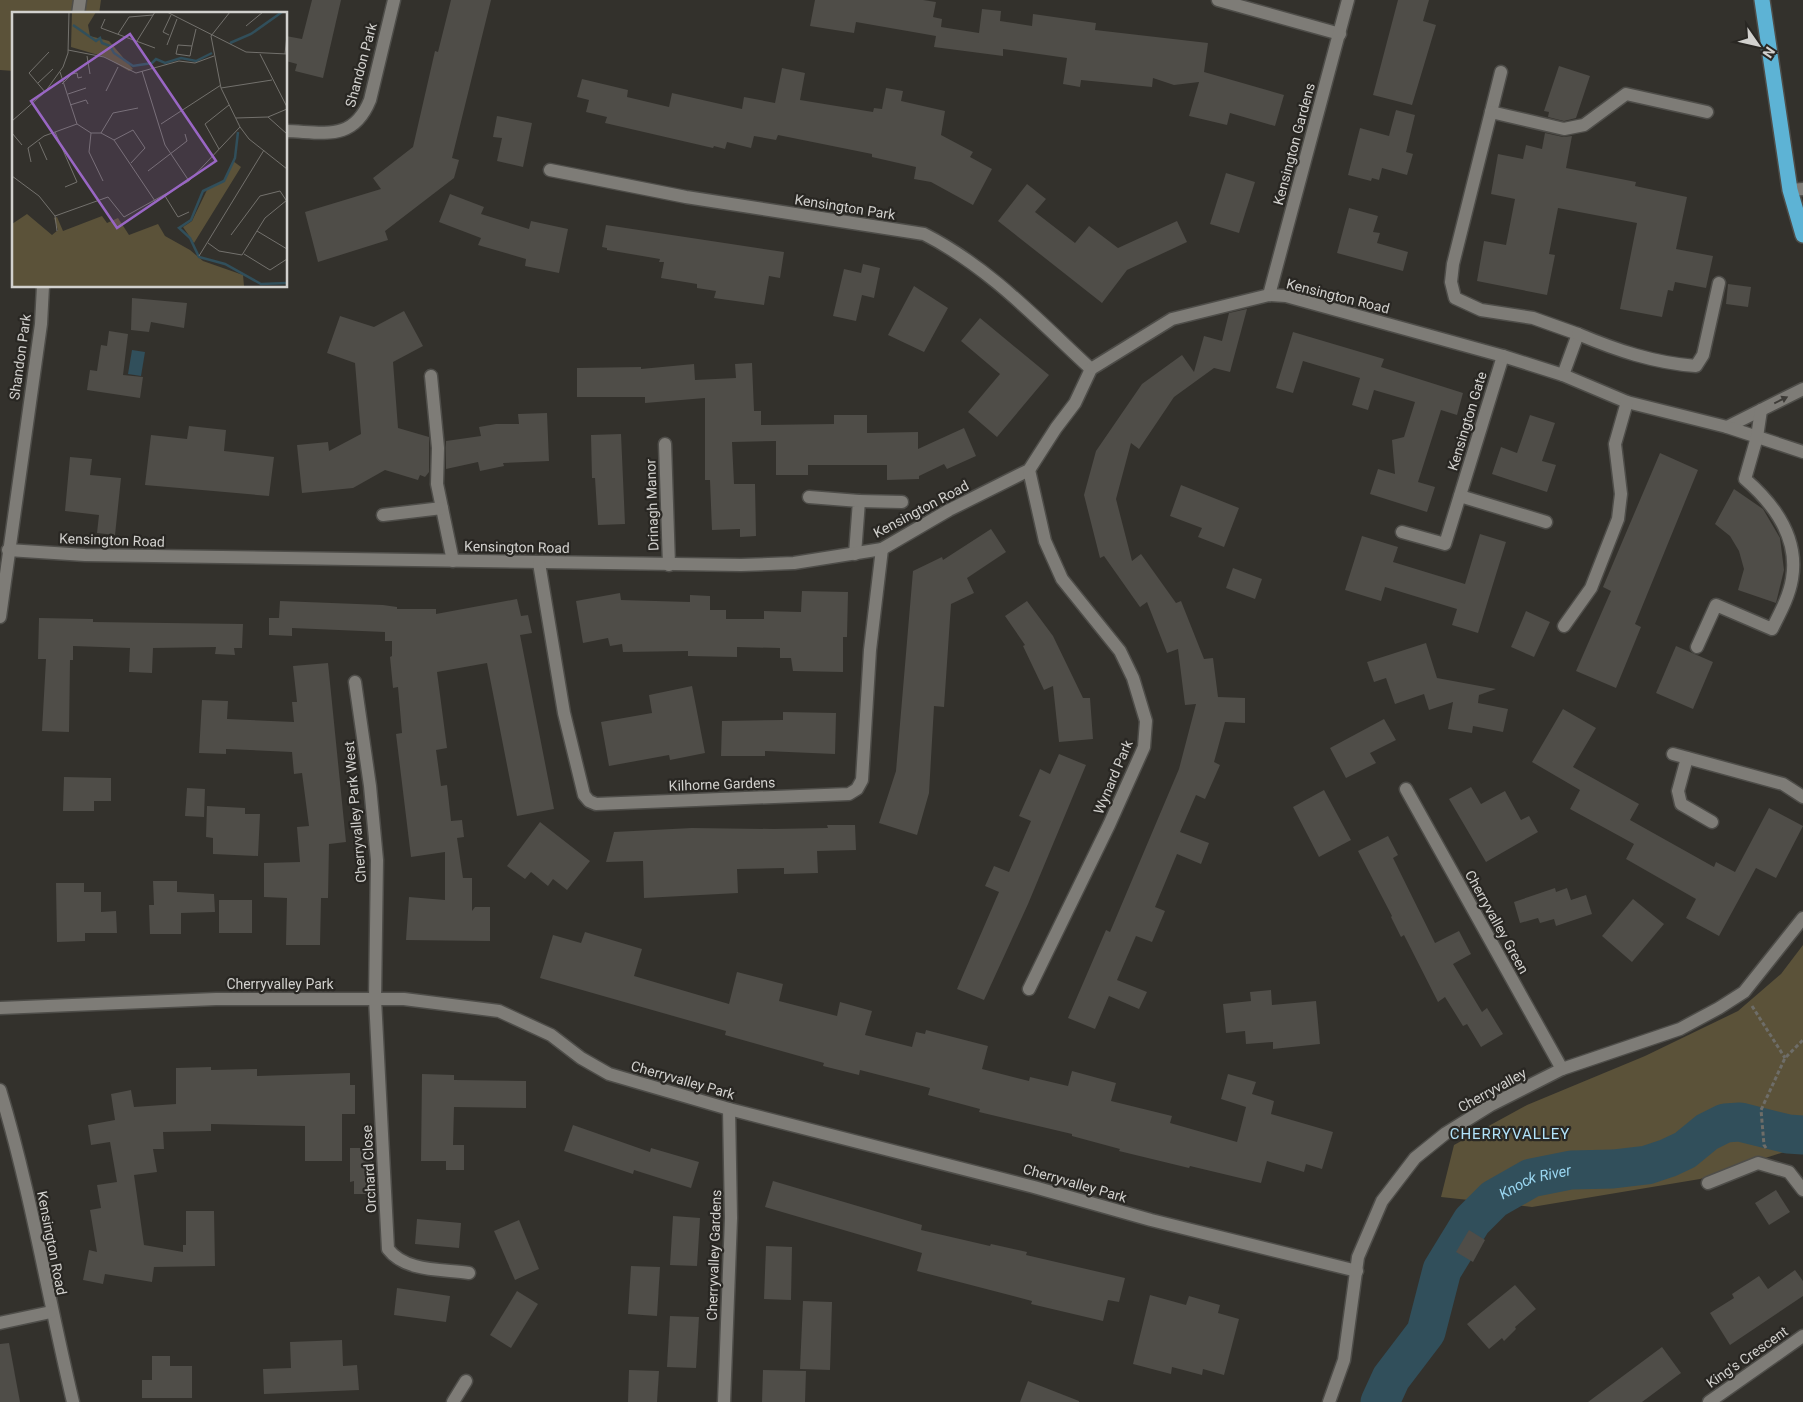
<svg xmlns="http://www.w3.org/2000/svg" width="1803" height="1402" font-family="Roboto,sans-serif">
<rect width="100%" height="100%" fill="#33312c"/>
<g fill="#5b5239">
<polygon points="0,0 101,0 99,14 14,14 14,71 0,70"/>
<polygon points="1803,945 1803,1146 1700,1179 1532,1207 1441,1197 1454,1145 1527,1105 1645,1056 1738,1011 1781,974"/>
</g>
<polygon fill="#314f5b" points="132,350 145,352 141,376 128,374"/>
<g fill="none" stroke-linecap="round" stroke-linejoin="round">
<path stroke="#314f5b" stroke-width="39" id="s1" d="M 1380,1402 L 1391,1378 L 1426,1332 L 1442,1270 L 1472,1221 L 1494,1199 L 1531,1178 L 1571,1170 L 1613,1169 L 1647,1165 L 1668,1158 L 1685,1150 L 1707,1132 L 1725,1123 L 1740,1122 L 1788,1134 L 1803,1135"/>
</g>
<g fill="#4f4d48">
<polygon points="312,0 341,0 323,78 295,71 297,64 286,61 286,36 302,39"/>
<polygon points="451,0 491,0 452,158 459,160 454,178 385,231 388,240 318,262 305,212 381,189 373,178 413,147 435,51 438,52"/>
<polygon points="815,0 923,0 936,2 933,17 942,19 941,27 979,33 982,9 1001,11 1000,21 1032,26 1033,14 1096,23 1095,30 1208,43 1204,72 1284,95 1275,126 1230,113 1227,125 1189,116 1199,82 1174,85 1153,78 1152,87 1081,80 1080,87 1063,84 1067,58 1003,49 1003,56 934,47 936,36 856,22 854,33 810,26"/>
<polygon points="1398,0 1429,0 1423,21 1436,25 1412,105 1373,95"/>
<polygon points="1559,66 1590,76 1576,118 1564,121 1548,117 1549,112 1544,111"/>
<polygon points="782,68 805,73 800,100 873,112 874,108 882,109 886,88 903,91 901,101 945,111 941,135 973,152 970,157 992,169 973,205 931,182 914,179 916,167 872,157 872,154 778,135 776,140 754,136 751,148 727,142 725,149 714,146 713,148 605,123 607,117 586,112 589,100 577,97 582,79 628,90 627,97 669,107 672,93 742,109 744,97 775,103"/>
<polygon points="1396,110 1415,115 1406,152 1413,154 1407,175 1382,168 1379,180 1372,178 1371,181 1348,175 1360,128 1389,136"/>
<polygon points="497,116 532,123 523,167 497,161 502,138 493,137"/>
<polygon points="1545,133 1563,137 1572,136 1566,168 1636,182 1635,186 1687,197 1676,249 1713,256 1706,288 1675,282 1673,291 1668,290 1662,317 1620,309 1637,223 1558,208 1549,254 1555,255 1547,295 1477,281 1484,241 1506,245 1515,199 1491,194 1498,154 1523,159 1526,145 1542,149"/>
<polygon points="1226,173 1255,182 1239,233 1210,224"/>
<polygon points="1027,184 1046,199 1035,212 1075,243 1089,226 1118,248 1177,221 1187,242 1127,270 1102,303 998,221"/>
<polygon points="450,194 484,207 481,214 529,229 531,221 568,229 559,273 525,266 526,259 478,245 481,238 439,222"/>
<polygon points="1349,208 1378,216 1373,232 1380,233 1377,243 1408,252 1403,271 1337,253"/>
<polygon points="606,225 784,252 780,278 769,276 764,305 714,298 716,291 697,288 697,284 661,278 664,262 659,262 660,259 607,250 607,248 602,247"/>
<polygon points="863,264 880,268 874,298 862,295 856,321 833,316 844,269 861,273"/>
<polygon points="1728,284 1751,287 1748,307 1726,304"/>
<polygon points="914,286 948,308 924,352 888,335"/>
<polygon points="132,298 187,303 184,328 151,322 149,332 131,330"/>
<polygon points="1247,309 1230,372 1214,368 1174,397 1139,449 1131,443 1116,499 1132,561 1141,554 1176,603 1181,601 1204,659 1213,658 1218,697 1245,698 1245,723 1225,722 1214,762 1220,765 1205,799 1196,795 1180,832 1209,843 1201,864 1177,854 1155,907 1165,911 1152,942 1136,936 1117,980 1147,992 1139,1009 1109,996 1095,1029 1068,1018 1106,930 1110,932 1179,769 1196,704 1185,705 1178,649 1167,653 1147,602 1140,607 1104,556 1100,558 1084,495 1096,451 1142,384 1182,355 1194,372 1204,336 1222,341 1229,313"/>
<polygon points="404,311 423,346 393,362 398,428 429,437 429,472 425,477 420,475 418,480 385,470 353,488 302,493 297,445 328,442 329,451 361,434 355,363 327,353 340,316 374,327"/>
<polygon points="980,318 1049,375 997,437 968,412 1000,374 961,341"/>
<polygon points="109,331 128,334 123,375 143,377 140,398 87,390 90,370 97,371 101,345 107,346"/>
<polygon points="1293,332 1384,359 1381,367 1463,393 1457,415 1441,410 1418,482 1435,487 1427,512 1370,494 1378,469 1395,474 1392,440 1404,437 1415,402 1374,390 1368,410 1352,405 1360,378 1303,361 1293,393 1276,388"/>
<polygon points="752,363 754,411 761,411 761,425 834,424 834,415 867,415 867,433 918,432 918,449 964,428 976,456 947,469 944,464 919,476 919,479 887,480 887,465 808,465 808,475 776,475 776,441 732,442 734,484 755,484 756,536 740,537 740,529 712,530 710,480 705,480 705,398 645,403 645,397 577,397 577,368 641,367 641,369 694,364 695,380 736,378 735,364"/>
<polygon points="547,413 549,461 503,463 504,466 480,471 478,462 446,469 446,441 481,436 479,427 496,424 519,424 518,414"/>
<polygon points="1530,415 1555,423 1542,461 1556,465 1547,492 1492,474 1501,447 1517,453"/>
<polygon points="189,426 226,430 224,451 274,457 269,496 145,485 151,435 187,439"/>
<polygon points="621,434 625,524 598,525 595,478 592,478 591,435"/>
<polygon points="1660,453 1698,470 1635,624 1641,627 1616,688 1576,671 1611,591 1603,587"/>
<polygon points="70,457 92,459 90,475 121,478 115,535 97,533 99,515 65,511"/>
<polygon points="1181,485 1239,508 1224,547 1198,537 1202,528 1170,516"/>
<polygon points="1734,489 1763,509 1780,538 1784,570 1776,603 1738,590 1744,569 1739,551 1730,536 1715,524"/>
<polygon points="991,529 1006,552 967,578 974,593 951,604 944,707 934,706 929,793 917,835 879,823 896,771 913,571 942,557 943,560"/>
<polygon points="1480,534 1506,542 1478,633 1452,625 1457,609 1385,587 1381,601 1345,590 1362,536 1398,547 1393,562 1465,584"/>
<polygon points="1233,568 1262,579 1255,599 1226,588"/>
<polygon points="802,591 848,592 847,637 843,637 843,672 793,671 791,658 780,658 780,648 737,647 737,657 688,656 688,651 623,652 622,644 610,646 608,638 583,643 576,601 620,593 621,600 690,602 690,595 710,596 710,610 726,610 726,619 764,619 764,611 801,612"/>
<polygon points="517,599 521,616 528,615 532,633 520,635 554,809 517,816 487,663 437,672 447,748 436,750 441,786 447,785 451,821 462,820 464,837 457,838 463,878 472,878 472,911 475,907 490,907 490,941 406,940 409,897 445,900 445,852 411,857 396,734 402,733 398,687 393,688 390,657 392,656 392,641 385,641 385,632 292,628 292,636 269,635 269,618 279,618 280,601 383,605 397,607 397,609 436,609 436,614"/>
<polygon points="1027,601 1053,636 1083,698 1090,698 1093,739 1059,742 1053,686 1044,690 1023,646 1025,645 1005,616"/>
<polygon points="1526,611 1550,622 1534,657 1511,647"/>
<polygon points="39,618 93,619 93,622 243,624 242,648 234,648 235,655 215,654 216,647 153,648 152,673 129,672 130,648 73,646 73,660 70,660 69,732 42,731 46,659 38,659"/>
<polygon points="1426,643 1437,678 1496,689 1479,695 1478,703 1508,709 1503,732 1473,726 1472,733 1448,729 1453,702 1429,710 1424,694 1395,704 1386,678 1374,682 1367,662"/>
<polygon points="1676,646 1713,662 1693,709 1656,693"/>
<polygon points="328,663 346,842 329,844 328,898 321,898 320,945 286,945 287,898 264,897 264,863 300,862 297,827 309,826 302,773 294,774 292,752 226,749 226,754 199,753 202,700 228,701 227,719 294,722 292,702 297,702 293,666"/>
<polygon points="692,686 705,753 670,760 669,755 609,766 601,722 652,713 649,695"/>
<polygon points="1563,709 1596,728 1573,767 1639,804 1630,820 1714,867 1716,862 1735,872 1769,808 1803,826 1776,878 1756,868 1719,936 1686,918 1696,899 1626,859 1634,844 1570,809 1580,790 1532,762"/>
<polygon points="783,712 836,713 835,754 765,751 765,756 721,756 722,721 783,720"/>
<polygon points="1384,719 1396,740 1370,753 1376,763 1346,778 1330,748"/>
<polygon points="1059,754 1086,765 1028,904 984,1000 957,989 999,892 985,886 994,866 1009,872 1031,821 1019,816 1040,769 1050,774"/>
<polygon points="64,777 111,778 111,801 94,801 94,811 63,811"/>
<polygon points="1471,787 1481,804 1505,791 1521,820 1529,816 1538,832 1486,862 1449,799"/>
<polygon points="187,788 205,789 204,817 185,816"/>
<polygon points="1324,790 1351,840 1319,857 1293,807"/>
<polygon points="207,806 245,808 245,814 260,814 258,856 213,854 213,838 206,837"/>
<polygon points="540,822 590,861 567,890 553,879 548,886 531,872 525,879 507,866"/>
<polygon points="827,825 855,825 856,850 817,851 818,873 784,874 784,868 737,869 738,893 644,898 643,861 606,862 614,832 692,828 773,829 828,828"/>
<polygon points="1388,836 1398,855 1393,858 1435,943 1459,931 1471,954 1453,964 1482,1012 1487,1008 1503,1034 1481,1047 1467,1024 1463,1026 1445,997 1438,1002 1404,935 1401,937 1391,917 1392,916 1358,851"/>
<polygon points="153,881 177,881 177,892 214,894 215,912 181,913 181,934 150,934 149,905 154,905"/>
<polygon points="56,883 84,883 84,892 101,892 101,912 116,911 117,933 85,933 85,941 57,942"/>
<polygon points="1555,888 1556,892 1567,888 1571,900 1586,895 1592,914 1556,926 1554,919 1540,923 1538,918 1520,923 1514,902"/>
<polygon points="1633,899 1664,924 1632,962 1602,936"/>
<rect x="219" y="900" width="33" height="33"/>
<polygon points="585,932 642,949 634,976 729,1004 737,972 783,984 779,1001 837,1016 840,1002 872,1011 865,1035 912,1047 916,1032 925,1034 926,1030 988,1046 982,1069 1029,1081 1030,1077 1068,1086 1072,1071 1116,1083 1111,1101 1172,1116 1170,1123 1237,1142 1246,1107 1221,1099 1228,1074 1256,1082 1252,1094 1274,1101 1271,1114 1333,1132 1322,1169 1306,1164 1304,1172 1267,1161 1261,1183 1190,1166 1189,1168 1119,1151 1120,1149 1072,1136 1072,1134 979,1112 980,1109 928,1095 930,1088 860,1070 859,1075 823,1066 824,1063 725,1035 726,1031 540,978 553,935 581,943"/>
<polygon points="1271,990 1272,1005 1316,1001 1320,1044 1273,1049 1273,1042 1246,1044 1245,1031 1226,1033 1223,1004 1251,1001 1250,992"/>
<polygon points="211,1067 211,1070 257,1069 257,1076 350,1073 350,1085 355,1085 355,1114 342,1114 342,1161 305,1161 305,1126 211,1124 211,1131 163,1132 164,1149 153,1149 157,1172 134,1175 144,1245 183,1252 183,1245 186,1245 186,1211 214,1211 215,1266 154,1267 152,1282 105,1274 103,1284 83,1280 89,1250 97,1252 90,1210 101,1208 97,1185 117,1182 110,1142 91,1145 88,1125 115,1120 111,1094 131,1090 134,1107 176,1104 176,1068"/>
<polygon points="422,1074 454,1075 454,1080 526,1081 526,1108 454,1107 453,1145 464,1145 464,1170 446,1170 446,1161 421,1161"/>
<polygon points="573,1125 650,1152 651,1148 699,1162 691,1188 634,1170 633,1174 564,1151"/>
<polygon points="350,1148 372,1148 372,1194 354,1194 354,1181 350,1182"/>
<polygon points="773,1181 922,1225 921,1230 990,1246 991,1244 1027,1252 1026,1255 1125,1278 1119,1302 1108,1300 1103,1321 1031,1304 1032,1301 917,1271 922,1253 765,1207"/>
<polygon points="1776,1190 1790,1212 1769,1225 1755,1203"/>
<polygon points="673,1216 700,1218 697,1266 670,1265"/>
<polygon points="417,1219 461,1223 459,1248 415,1244"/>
<polygon points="519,1220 539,1269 515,1280 494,1231"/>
<polygon points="1469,1230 1485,1240 1473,1262 1456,1252"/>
<polygon points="766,1246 792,1247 791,1300 764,1299"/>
<polygon points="631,1266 660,1267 657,1316 628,1314"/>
<polygon points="1795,1270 1803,1281 1803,1296 1730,1345 1710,1313 1734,1298 1732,1294 1759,1276 1768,1289"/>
<polygon points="1515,1285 1536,1309 1515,1327 1516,1329 1504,1341 1502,1338 1489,1349 1467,1324"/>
<polygon points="397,1288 450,1296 446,1322 394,1315"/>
<polygon points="517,1291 538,1304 511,1348 490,1335"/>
<polygon points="1150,1295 1186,1305 1189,1296 1220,1305 1218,1313 1239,1319 1224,1375 1203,1369 1202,1375 1172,1367 1171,1374 1133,1364"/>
<polygon points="803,1301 832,1302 830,1370 800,1369"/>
<polygon points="670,1316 699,1317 696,1368 667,1367"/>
<polygon points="342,1340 343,1366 357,1365 359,1390 264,1394 263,1369 291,1368 290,1342"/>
<polygon points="9,1343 20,1402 0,1402 0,1344"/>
<polygon points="1662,1347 1681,1373 1642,1402 1588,1402"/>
<polygon points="152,1356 170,1356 170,1366 192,1366 192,1398 142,1398 142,1380 152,1380"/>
<polygon points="629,1370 659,1371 657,1402 628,1402"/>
<polygon points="763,1370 806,1371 805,1402 762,1402"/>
<polygon points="1028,1381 1079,1401 1079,1402 1020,1402"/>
</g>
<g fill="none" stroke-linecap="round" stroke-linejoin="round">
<defs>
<g id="minor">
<polyline points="1218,0 1340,34"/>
<polyline points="78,14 80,0"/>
<polyline points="1501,72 1453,264 1451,282 1455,298 1481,310 1533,318 1578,334 1563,375"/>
<polyline points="1491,112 1564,129 1584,125 1626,94 1707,112"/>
<path d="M 286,131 C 324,132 353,142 370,100 L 394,0"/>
<path d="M 550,170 L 686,197 L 924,234 C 989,267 1038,320 1091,369"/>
<polyline points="1790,190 1803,189"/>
<polyline points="1269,295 1348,0"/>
<path d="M 1578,334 C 1616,350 1654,363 1696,366 L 1703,355 L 1719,283"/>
<polyline points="431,376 438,448 437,484 453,561"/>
<polyline points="1727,427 1803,389"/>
<polyline points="665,444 669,565"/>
<polyline points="1460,496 1546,522"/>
<polyline points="809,497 859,501 855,554"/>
<polyline points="859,501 902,502"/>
<polyline points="383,515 442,508"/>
<polyline points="1402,532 1445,544 1503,356"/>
<polyline points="8,550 85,555 741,565 794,563 882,549 949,510 1029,470 1056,428 1075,403 1091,369 1172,319 1269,295 1286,296 1503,356 1563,375 1627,402 1727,427 1803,452"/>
<polyline points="539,563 564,713 584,795 589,801 596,804 849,794 857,789 862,780 870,650 882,549"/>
<polyline points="0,617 41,324 43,286"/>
<polyline points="1564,626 1591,588 1618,519 1621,494 1615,444 1627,402"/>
<path d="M 1697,647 L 1716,605 L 1772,629 C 1780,613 1789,597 1792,579 C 1799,538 1774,504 1745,479 L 1757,437 L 1761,410"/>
<path d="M 355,682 L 370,786 L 377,860 L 375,999 L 388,1249 C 405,1272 442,1269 469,1273"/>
<polyline points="1673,754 1783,784 1803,797"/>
<polyline points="1687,758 1678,791 1681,804 1712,822"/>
<polyline points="1406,789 1562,1069"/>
<polyline points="1029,989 1109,825 1144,747 1146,721 1133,678 1120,651 1062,579 1045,541 1029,470"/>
<polyline points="0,1008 216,999 404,999 499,1011 551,1035 581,1058 609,1074 729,1109 1034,1187 1151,1220 1357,1271"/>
<path d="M 0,1090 C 31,1192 48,1298 73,1402"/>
<polyline points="1708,1183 1758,1163 1789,1172 1803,1190"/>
<polyline points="0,1323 51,1312"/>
<polyline points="453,1402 466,1381"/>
<polyline points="724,1402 731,1218 729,1109"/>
<polyline points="1329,1402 1344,1360 1358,1257 1382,1201 1415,1158 1446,1133 1491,1105 1562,1069 1680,1029 1719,1008 1744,992 1803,918"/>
<polyline points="1709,1402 1803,1336"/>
</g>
<polyline id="highway" points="1762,0 1790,190 1803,235"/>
</defs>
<use href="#minor" stroke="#4e4d49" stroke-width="15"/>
<use href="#highway" stroke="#4e4d49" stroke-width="18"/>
<g stroke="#6e6d68" stroke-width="3" stroke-dasharray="4 2.5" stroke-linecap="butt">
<polyline points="1752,1006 1785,1058"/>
<polyline points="1766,1148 1764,1145 1761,1110 1785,1058 1803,1040"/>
</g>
<use href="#minor" stroke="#7e7c77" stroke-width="12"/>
<use href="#highway" stroke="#5db3d5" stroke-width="15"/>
</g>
<defs><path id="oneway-solid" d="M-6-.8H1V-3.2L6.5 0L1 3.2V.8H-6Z" transform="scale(1.25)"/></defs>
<use fill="#3e3c38" href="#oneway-solid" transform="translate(1781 400) rotate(-26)"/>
<g text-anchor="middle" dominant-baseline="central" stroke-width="4.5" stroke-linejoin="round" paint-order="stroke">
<g font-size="14" fill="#d2d1ce" stroke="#292723">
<text transform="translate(361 65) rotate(-75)">Shandon Park</text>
<text transform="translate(1294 144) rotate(-75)">Kensington Gardens</text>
<text transform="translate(845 207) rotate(9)">Kensington Park</text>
<text transform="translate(1338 296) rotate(14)">Kensington Road</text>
<text transform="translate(20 357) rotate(-82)">Shandon Park</text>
<text transform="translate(1467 421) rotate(-73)">Kensington Gate</text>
<text transform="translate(652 505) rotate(-92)">Drinagh Manor</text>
<text transform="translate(921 509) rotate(-28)">Kensington Road</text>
<text transform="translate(112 540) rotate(2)">Kensington Road</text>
<text transform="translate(517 547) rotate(1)">Kensington Road</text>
<text transform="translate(1113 777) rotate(-67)">Wynard Park</text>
<text transform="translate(722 784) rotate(-2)">Kilhorne Gardens</text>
<text transform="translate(355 812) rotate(-95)">Cherryvalley Park West</text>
<text transform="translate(1497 922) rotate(61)">Cherryvalley Green</text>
<text x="280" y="984">Cherryvalley Park</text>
<text transform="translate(683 1080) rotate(16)">Cherryvalley Park</text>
<text transform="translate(1492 1090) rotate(-29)">Cherryvalley</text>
<text transform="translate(369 1169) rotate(-93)">Orchard Close</text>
<text transform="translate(1075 1183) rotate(16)">Cherryvalley Park</text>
<text transform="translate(52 1243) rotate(79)">Kensington Road</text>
<text transform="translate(714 1255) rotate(-88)">Cherryvalley Gardens</text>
<text transform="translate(1747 1357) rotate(-35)">King's Crescent</text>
</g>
<g font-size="15" letter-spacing="1" fill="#b1e3fa" stroke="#292723">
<text x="1510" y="1134">CHERRYVALLEY</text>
</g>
<g font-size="15" font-style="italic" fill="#9ad6f0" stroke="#292723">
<text stroke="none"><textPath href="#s1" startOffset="282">Knock River</textPath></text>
</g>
</g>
<g transform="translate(12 12)">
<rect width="275" height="275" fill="#33312c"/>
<path d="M 60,0 L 84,0 L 76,13 L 78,24 L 97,29 L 121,57 L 117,59 L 93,45 L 59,35 ZM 221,149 L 229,155 L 182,231 L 171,215 L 180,209 L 195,178 L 212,168 ZM 15,202 L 40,223 L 46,218 L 42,206 L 45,205 L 51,219 L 90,204 L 95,211 L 106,206 L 117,223 L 146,212 L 153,224 L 178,238 L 191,249 L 231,263 L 232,274 L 0,275 L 0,212 Z" fill="#5b5239"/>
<path fill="none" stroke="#314f5b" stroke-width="2.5" d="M 61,13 L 84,29 L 88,26 L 90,31 L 98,34 L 102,41 L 121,54 L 140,51 L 144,47 L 153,51 L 169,46 L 184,49 L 200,41M 218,31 L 239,22 L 270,0M 226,120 L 223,146 L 212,169 L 191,179 L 179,208 L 167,216 L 178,226 L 187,245 L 213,252 L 249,272 L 275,271"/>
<path fill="none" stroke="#73716d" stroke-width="1" d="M 155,0 L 234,40 L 275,42M 93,7 L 89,16 L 143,36M 234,14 L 251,0M 106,22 L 117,5 L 141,3M 157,23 L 151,20 L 159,3M 199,24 L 209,76 L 228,115 L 237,127 L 275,157M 199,24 L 218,0M 125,29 L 143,0M 155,33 L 165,7M 180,34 L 178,44 L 164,42 L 166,33 L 180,34 L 184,17M 56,38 L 92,45 L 124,61 L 167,49 L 183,51 L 202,44M 248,42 L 275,95M 273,42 L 275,23M 75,44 L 78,62M 130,59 L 153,133 L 177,169M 48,60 L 65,112 L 79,121 L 89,121 L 102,128 L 143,189M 26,71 L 41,57M 50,72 L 60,62 L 65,61 L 66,66 L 70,65M 209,76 L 260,68M 94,79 L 106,55M 33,80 L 17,61 L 37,40M 56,82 L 74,76M 58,93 L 74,88 L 76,92M 256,105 L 275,122M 224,106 L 256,105 L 275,97M 0,109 L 33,80 L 51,55 L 56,41 L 57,0M 149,112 L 209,73M 43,120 L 65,170 L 53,175M 0,121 L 10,133M 79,121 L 77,140 L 91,169M 89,121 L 101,101 L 126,96M 102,128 L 121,118 L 133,136 L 119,151M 27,130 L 35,148M 207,137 L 193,112 L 217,93M 19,150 L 16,136 L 32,124 L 65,112M 136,159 L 175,129 L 173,122M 0,164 L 27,184 L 43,204 L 96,185 L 112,205 L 177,169 L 228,115M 153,184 L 166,205 L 177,200M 43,204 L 45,219M 245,219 L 275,237M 219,223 L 248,184 L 268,179 L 274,188M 196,231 L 207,239 L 230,243 L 253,206 L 275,188M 232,242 L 258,258 L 275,247M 187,244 L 252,138"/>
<path fill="#9966c4" fill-opacity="0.15" stroke="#9966c4" stroke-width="2.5" d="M 118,22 L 204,149 L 105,216 L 19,89 Z"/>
<rect width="275" height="275" fill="none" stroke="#d2d1ce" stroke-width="2.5"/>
</g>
<g transform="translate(1758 45) rotate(124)" stroke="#292723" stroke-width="4" paint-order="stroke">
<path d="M0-4L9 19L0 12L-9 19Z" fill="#d2d1ce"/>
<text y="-8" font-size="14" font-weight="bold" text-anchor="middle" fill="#d2d1ce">N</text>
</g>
</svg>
